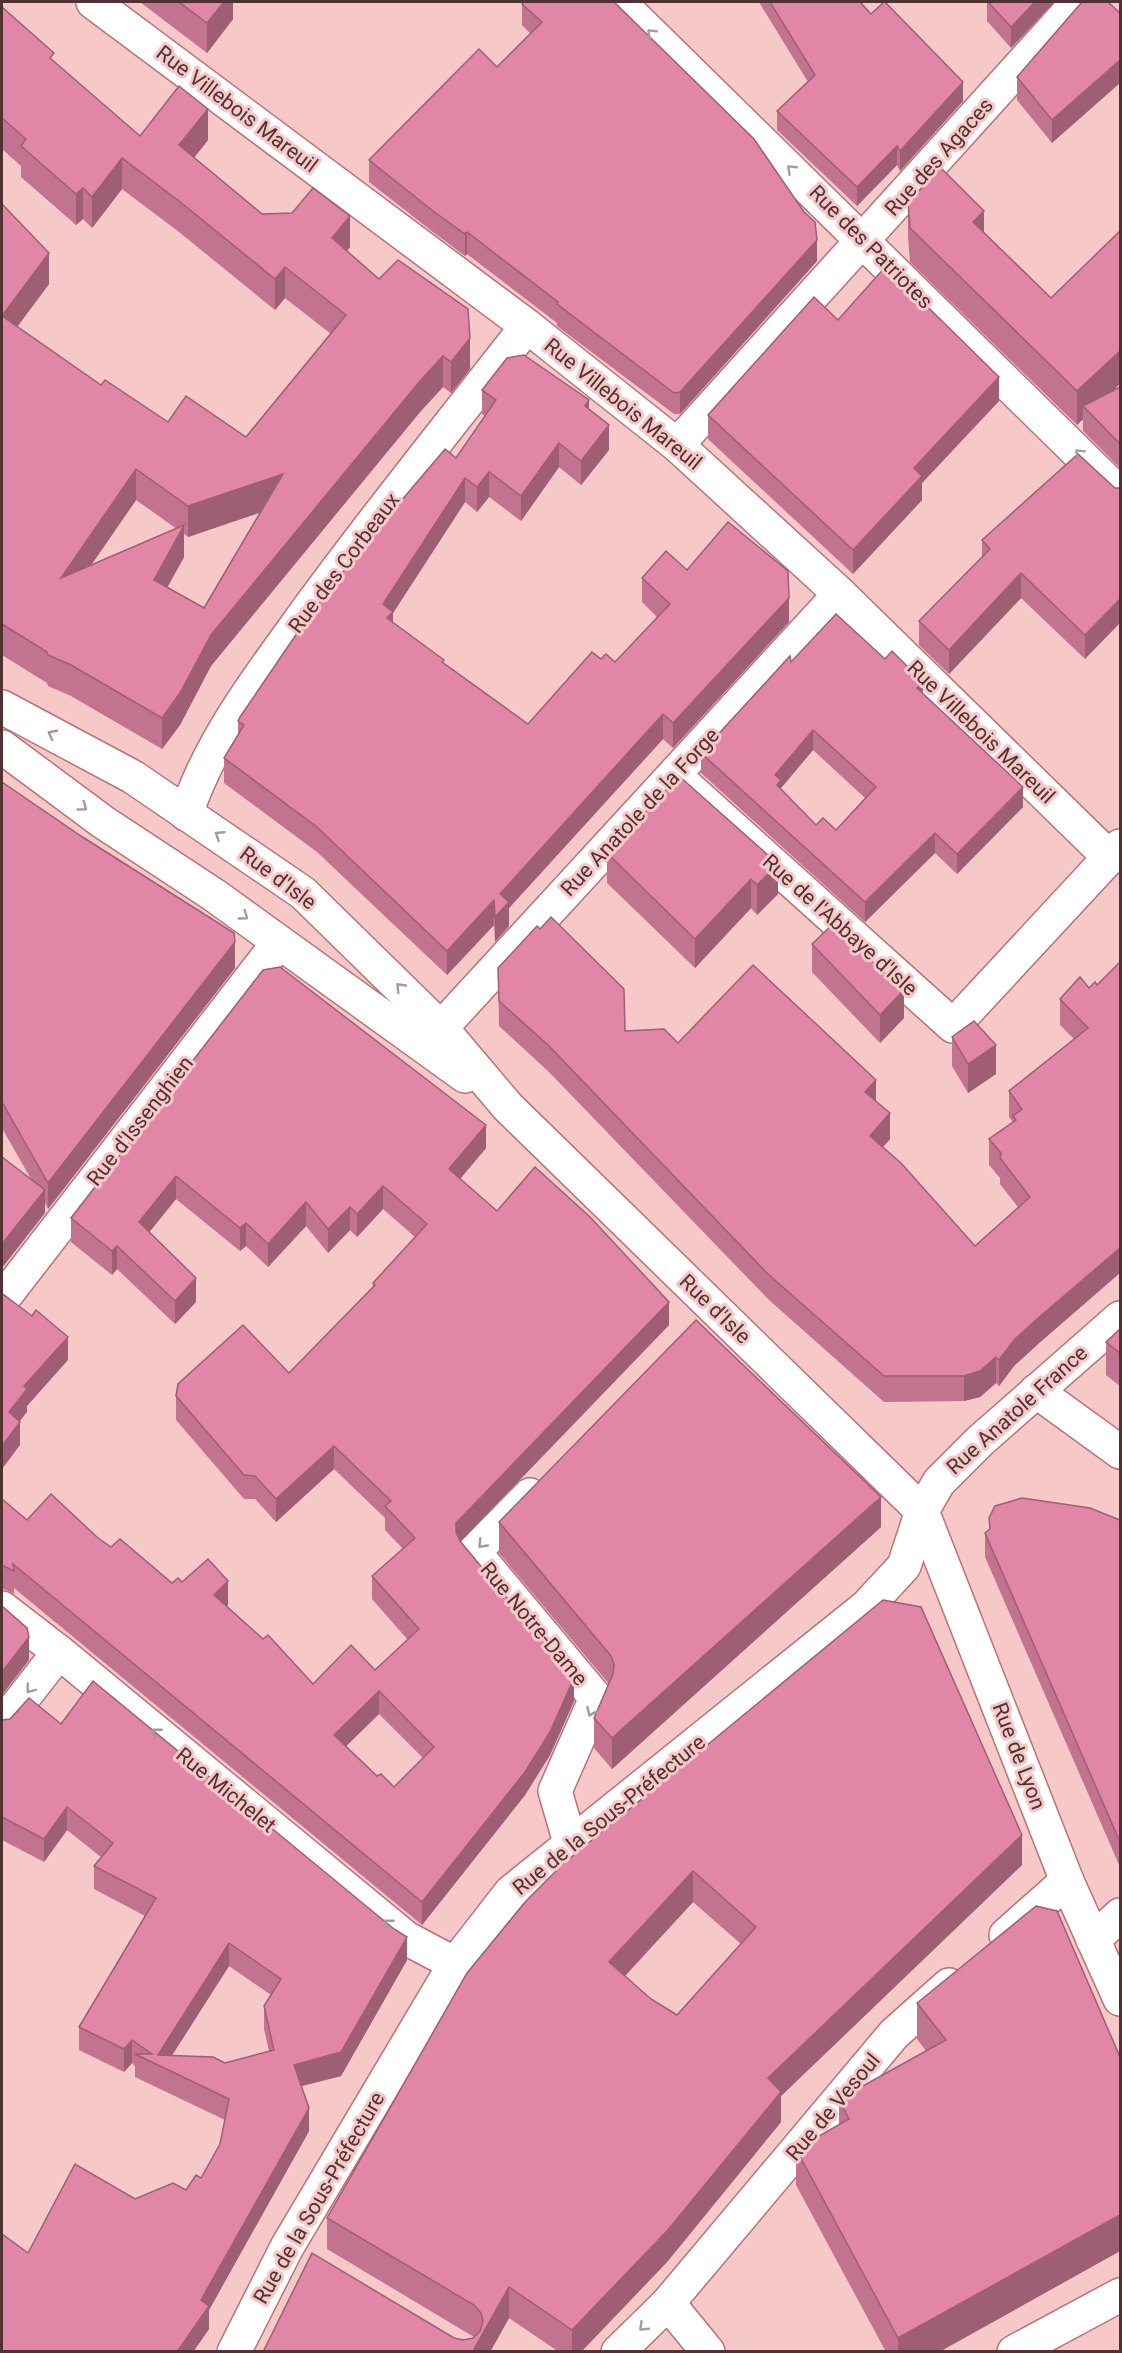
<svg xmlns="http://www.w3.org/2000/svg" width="1122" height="2353" font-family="Roboto,sans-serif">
<rect width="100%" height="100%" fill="#f7c8c8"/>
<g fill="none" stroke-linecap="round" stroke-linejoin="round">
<defs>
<g id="pedestrian">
<polyline points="1036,1391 1120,1452"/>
<polyline points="1093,1940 1120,1915"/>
</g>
<g id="minor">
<polyline points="93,2 527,326 677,445 840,594 1110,858"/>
<polyline points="619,2 1120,494"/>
<polyline points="677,445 1078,2"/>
<polyline points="674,775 953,1026 1120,846"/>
<path d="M 186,814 C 211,738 263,672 309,608 C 379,512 454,420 527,326"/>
<polyline points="441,1028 840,594"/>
<polyline points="2,1300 279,942"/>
<polyline points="530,1495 474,1552 596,1698 555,1791 571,1846"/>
<polyline points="2,1608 59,1652 406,1938 455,1964"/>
<polyline points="2,1725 59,1652"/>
<polyline points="1006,1935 1067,1881"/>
<polyline points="668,2303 708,2352"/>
<polyline points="234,2352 287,2247 455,1964 511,1892 867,1606 904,1566 922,1511 939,1482 980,1441 1120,1318"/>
<polyline points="618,2352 668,2303 894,2034 949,1985"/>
<polyline points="1014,2352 1120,2295"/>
</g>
<g id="tertiary">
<polyline points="2,707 133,777 303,893 441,1028 508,1107 922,1511 1067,1881 1120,1999"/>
<polyline points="2,747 103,822 214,895 465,1076"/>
</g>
</defs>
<use href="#pedestrian" stroke="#b97274" stroke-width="36"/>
<use href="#minor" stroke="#b97274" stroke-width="36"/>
<use href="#tertiary" stroke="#b97274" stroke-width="36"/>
<use href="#pedestrian" stroke="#fff" stroke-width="33"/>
<use href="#minor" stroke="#fff" stroke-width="33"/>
<use href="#tertiary" stroke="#fff" stroke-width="33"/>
</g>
<g fill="#c2738f" fill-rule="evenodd">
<polygon points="140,2 233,2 233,19 207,53"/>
<polygon points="759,2 860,2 871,14 963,101 900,171 897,165 857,206 777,130 777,111 808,82"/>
<polygon points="987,2 1054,2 1011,48 987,21"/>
<polygon points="522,4 817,261 680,414 674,414 557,326 557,323 467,254 465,256 433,232 369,182 369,160 497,67 531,34 522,25"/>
<path d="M 2,7 L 54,62 L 140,136 L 208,140 L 194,158 L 262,214 L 350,247 L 347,251 L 470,369 L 451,393 L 443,387 L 420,412 L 211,666 L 180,725 L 162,749 L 71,696 L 48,686 L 47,683 L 2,655 L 2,204 L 49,284 L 17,327 L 101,385 L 168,422 L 246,437 L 331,334 L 285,298 L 275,310 L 179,232 L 122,189 L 92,228 L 83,219 L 76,225 L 21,177 L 21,166 L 2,149 ZM 136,500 L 177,529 L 91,565 ZM 260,512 L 204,608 L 167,588 L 184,557 L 184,534 L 188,537 Z"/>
<polygon points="1120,13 1052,143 1017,100 1017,77"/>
<polygon points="908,203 984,233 1114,390 1120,387 1120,468 1083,431 1083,419 1077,425 910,262 908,237"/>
<polygon points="838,320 999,401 922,483 922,500 853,574 708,439 708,415"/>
<polygon points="482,390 589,409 609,450 581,485 559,467 521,521 489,497 477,512 465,502 393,613 393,622 444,663 528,724 601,659 615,662 657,617 642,602 642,578 687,570 789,622 673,748 663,739 509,908 509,926 495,942 494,925 447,975 317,852 224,783 224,758 238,734 238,721 456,458 485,416 482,414"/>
<polygon points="1115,488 1085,659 1021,598 949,674 919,645 919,621 982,557 982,540"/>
<path d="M 885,659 L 923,694 L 1023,807 L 957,874 L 935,853 L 865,922 L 701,773 L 701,753 L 791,662 ZM 813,750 L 865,798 L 836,830 L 816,825 L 781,790 L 781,788 Z"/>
<polygon points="679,776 778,894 757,915 751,908 695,968 607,883 607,853"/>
<polygon points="2,782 235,968 48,1209 45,1203 45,1213 31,1179 2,1128"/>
<polygon points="812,944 904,1018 880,1043 812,972"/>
<polygon points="498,968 625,1031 678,1043 876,1101 890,1139 883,1147 975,1246 1018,1207 1000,1184 1000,1178 989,1165 989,1139 1013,1122 1009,1117 1009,1091 1074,1039 1060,1025 1060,999 1089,988 1095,982 1037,1345 1014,1366 999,1386 996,1383 980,1397 964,1401 884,1402 768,1299 549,1072 499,1026"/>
<path d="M 263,970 L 486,1148 L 460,1179 L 497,1211 L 669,1325 L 460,1542 L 574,1701 L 550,1755 L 525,1795 L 422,1925 L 14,1588 L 14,1594 L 4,1589 L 2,1590 L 2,1499 L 27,1520 L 98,1538 L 111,1547 L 172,1583 L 182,1582 L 228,1605 L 226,1606 L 313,1684 L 375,1670 L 408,1640 L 372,1599 L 372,1576 L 403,1549 L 385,1530 L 385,1518 L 334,1469 L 276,1522 L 255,1499 L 244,1499 L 176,1420 L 176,1396 L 289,1373 L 373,1287 L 373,1283 L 415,1237 L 383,1209 L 357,1237 L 350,1230 L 328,1253 L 306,1226 L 268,1267 L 246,1246 L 240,1251 L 176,1199 L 149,1232 L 196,1302 L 175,1324 L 117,1269 L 112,1275 L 71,1242 L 71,1218 ZM 379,1714 L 423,1758 L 394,1787 L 377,1776 L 346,1746 Z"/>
<polygon points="952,1037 996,1074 968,1093 952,1066"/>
<polygon points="1120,1329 1120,1386 1106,1375 1106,1342"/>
<polygon points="989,1518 1120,1520 1120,1867 985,1557 985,1533 989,1529"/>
<polygon points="499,1522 881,1527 612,1769 594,1748 594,1718 609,1684 499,1553"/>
<path d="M 2,1720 L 61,1724 L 407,1960 L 341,2076 L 301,2086 L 309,2131 L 209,2310 L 209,2329 L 193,2352 L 2,2352 L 28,2253 L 135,2199 L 186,2190 L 201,2178 L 220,2144 L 225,2120 L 135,2077 L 135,2066 L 132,2063 L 124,2072 L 79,2050 L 79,2027 L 145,1916 L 94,1889 L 94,1866 L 101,1857 L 67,1830 L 44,1862 L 2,1840 L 2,1841 ZM 229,1966 L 271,1995 L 264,2006 L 264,2029 L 269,2051 L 225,2063 L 172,2055 Z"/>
<path d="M 564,1863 L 1022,1865 L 781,2096 L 781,2122 L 667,2262 L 581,2352 L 559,2352 L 509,2318 L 490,2352 L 263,2352 L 454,2338 L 463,2340 L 473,2338 L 474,2337 L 327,2249 L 327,2218 ZM 693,1902 L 741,1944 L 677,2015 L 651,1999 L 625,1976 Z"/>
<polygon points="917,2003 1120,2251 939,2352 886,2352 796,2185 796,2149 839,2125 839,2099 926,2051 917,2039"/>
</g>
<g fill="#9e5e74">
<polygon points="224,2 233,2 233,19 207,53 207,23"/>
<polygon points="1035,2 1054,2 1011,48 1011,27"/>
<polygon points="1120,60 1120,83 1052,143 1052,120"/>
<polygon points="963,82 963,101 900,171 900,151"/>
<polygon points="208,109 208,140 179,176 179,145"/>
<polygon points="897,146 897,165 857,206 857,187"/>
<polygon points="122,158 122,189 92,228 92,197"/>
<polygon points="83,188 83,219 76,225 76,194"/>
<polygon points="984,211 984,245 973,222"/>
<polygon points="350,216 350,247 332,269 332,238"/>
<polygon points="467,232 467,254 465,256 465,234"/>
<polygon points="817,240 817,261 680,414 680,392"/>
<polygon points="49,253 49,284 2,347 2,316"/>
<polygon points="285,267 285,298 275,310 275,279"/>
<polygon points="470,338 470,369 451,393 451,362"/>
<polygon points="1120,351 1120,384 1090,413 1083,406 1083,419 1077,425 1077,391"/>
<polygon points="443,356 443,387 420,412 211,666 180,725 162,749 162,718 211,635 420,381"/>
<polygon points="999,377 999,401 922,483 922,500 853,574 853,550 914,468"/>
<polygon points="589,400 589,425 585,406"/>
<polygon points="609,425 609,450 581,485 581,461"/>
<polygon points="559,443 559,467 521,521 521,496"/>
<polygon points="136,469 136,500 61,609 61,578"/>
<polygon points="489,472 489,497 477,512 477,487"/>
<polygon points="283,474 283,505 188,537 188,506"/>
<polygon points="465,478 465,502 393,613 393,636 383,604"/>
<polygon points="184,525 184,557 154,611 154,580"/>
<polygon points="1021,573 1021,598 949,674 949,650"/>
<polygon points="789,598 789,622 673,748 673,723"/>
<polygon points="1120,599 1120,623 1085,659 1085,635"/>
<polygon points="923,682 923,702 917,688"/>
<polygon points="663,714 663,739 509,908 509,926 495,942 495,917 500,894"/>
<polygon points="813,730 813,750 781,788 781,801 775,775"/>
<polygon points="1023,787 1023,807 957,874 957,854"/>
<polygon points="935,833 935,853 865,922 865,902"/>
<polygon points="778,864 778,894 757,915 757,885"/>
<polygon points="751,879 751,908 695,968 695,939"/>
<polygon points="494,900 494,925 447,975 447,951"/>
<polygon points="235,942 235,968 48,1209 48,1183"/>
<polygon points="904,990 904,1018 880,1043 880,1015"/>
<polygon points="996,1045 996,1074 968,1093 968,1064"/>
<polygon points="876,1080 876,1106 865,1092"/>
<polygon points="890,1113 890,1139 870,1162 870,1136"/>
<polygon points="486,1125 486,1148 449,1192 449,1169"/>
<polygon points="176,1176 176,1199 139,1245 139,1222"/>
<polygon points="383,1186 383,1209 357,1237 357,1214"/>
<polygon points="45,1190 45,1213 2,1268 2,1244"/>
<polygon points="306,1202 306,1226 268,1267 268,1244"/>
<polygon points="350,1207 350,1230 328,1253 328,1229"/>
<polygon points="246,1223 246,1246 240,1251 240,1228"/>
<polygon points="117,1246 117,1269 112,1275 112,1251"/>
<polygon points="1120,1248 1120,1273 1037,1345 1014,1366 999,1386 999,1360 1014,1340 1037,1319"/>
<polygon points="196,1278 196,1302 175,1324 175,1301"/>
<polygon points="669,1302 669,1325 456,1546 456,1555 456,1523"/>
<polygon points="68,1337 68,1360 27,1406 27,1412 9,1435 9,1412 24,1386"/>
<polygon points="996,1357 996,1383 980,1397 964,1401 964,1376"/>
<polygon points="20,1422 20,1445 2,1469 2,1446"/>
<polygon points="334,1446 334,1469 276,1522 276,1499"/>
<polygon points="881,1497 881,1527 612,1769 612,1738"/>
<polygon points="228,1581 228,1605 214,1618 214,1595"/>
<polygon points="29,1637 29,1660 2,1695 2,1672"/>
<polygon points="574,1678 574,1701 550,1755 525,1795 422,1925 422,1902"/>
<polygon points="379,1691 379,1714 334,1758 334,1735"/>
<polygon points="67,1807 67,1830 44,1862 44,1839"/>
<polygon points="1022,1835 1022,1865 781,2096 781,2122 667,2262 581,2352 572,2352 572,2330 768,2078"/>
<polygon points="693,1871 693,1902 609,1993 609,1962"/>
<polygon points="407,1937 407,1960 341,2076 294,2088 294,2065"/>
<polygon points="229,1943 229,1966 164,2068 158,2055"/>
<polygon points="132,2040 132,2063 124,2072 124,2049"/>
<polygon points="309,2108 309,2131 209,2310 209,2329 193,2352 177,2352 201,2300"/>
<polygon points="1120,2215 1120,2251 939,2352 898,2352 898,2338"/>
<polygon points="509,2287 509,2318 490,2352 474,2352 474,2349"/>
</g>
<g fill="#e186a6" stroke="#9e5e74" stroke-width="1.5" fill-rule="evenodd">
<polygon points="179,2 224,2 207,23"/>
<polygon points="524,2 614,2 754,139 804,212 815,222 817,240 680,392 674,393 557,304 558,302 467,232 465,234 433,211 369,160 479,49 497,67 542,22 522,4"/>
<polygon points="770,2 860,2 871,14 884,2 885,2 963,82 900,151 897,146 857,187 777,111 815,75"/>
<polygon points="988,2 1035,2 1011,27"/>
<polygon points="1082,2 1108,2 1120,13 1120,60 1052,120 1017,77"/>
<path d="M 2,7 L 54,53 L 50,58 L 140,136 L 179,86 L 208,109 L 179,145 L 262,214 L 292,213 L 313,188 L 350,216 L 332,238 L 379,279 L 398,260 L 468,309 L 470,338 L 451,362 L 443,356 L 420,381 L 211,635 L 180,693 L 162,718 L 71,665 L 48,655 L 47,652 L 2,624 L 2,316 L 101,385 L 105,380 L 168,422 L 186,396 L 246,437 L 346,315 L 285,267 L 275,279 L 179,201 L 122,158 L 92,197 L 83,188 L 76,194 L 21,146 L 26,139 L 2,118 ZM 136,469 L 188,506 L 283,474 L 204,608 L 154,580 L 184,525 L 61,578 Z"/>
<polygon points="940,167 984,211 973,222 1051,298 1120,231 1120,351 1077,391 910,228 908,203"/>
<polygon points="2,204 49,253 2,316"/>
<polygon points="886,266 999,377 914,468 922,476 853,550 708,415 814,297 838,320"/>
<polygon points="524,355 589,400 585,406 609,425 581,461 559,443 521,496 489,472 477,487 465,478 383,604 393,612 387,618 444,660 442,662 528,724 592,652 601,659 606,654 615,662 670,604 642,578 666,551 687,570 728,522 788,571 789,598 673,723 663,714 500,894 509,902 495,917 494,900 447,951 317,827 224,758 244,725 238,721 240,717 306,620 362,547 445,449 456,458 496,400 482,390 507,358"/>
<polygon points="1120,387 1120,444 1083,406"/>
<polygon points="1078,454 1115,488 1120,488 1120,599 1085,635 1021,573 949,650 919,621 990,549 982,540"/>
<path d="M 836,614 L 885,659 L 892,651 L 923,682 L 917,688 L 1023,787 L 957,854 L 935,833 L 865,902 L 701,753 L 790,656 L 791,662 ZM 813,730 L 876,787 L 836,830 L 823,818 L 816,825 L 777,785 L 781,780 L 775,775 Z"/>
<polygon points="679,776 778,864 757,885 751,879 695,939 607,853"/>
<polygon points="2,782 81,836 234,933 235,942 48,1183 2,1102"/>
<polygon points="551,917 624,989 625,1031 664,1029 678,1043 753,965 876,1080 865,1092 890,1113 870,1136 901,1163 975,1246 1030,1197 1000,1158 1001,1153 989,1139 1016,1120 1013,1116 1022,1109 1009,1091 1088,1028 1060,999 1080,977 1089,988 1095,982 1097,985 1120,962 1120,1248 1037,1319 1014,1340 999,1360 996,1357 980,1371 964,1376 884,1376 768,1274 549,1046 499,1001 498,968 537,926 540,929"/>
<polygon points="832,925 904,990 880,1015 812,944"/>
<path d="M 280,967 L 486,1125 L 449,1169 L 497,1211 L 535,1167 L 590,1217 L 669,1302 L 456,1523 L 456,1532 L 460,1541 L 574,1678 L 550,1732 L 525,1772 L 422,1902 L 13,1564 L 14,1571 L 4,1566 L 2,1567 L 2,1499 L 27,1520 L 51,1494 L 98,1538 L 111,1547 L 120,1539 L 172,1583 L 178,1578 L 182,1582 L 208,1559 L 228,1581 L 214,1595 L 263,1639 L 268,1635 L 313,1684 L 351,1645 L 375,1670 L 419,1629 L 372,1576 L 415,1538 L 385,1506 L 391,1501 L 334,1446 L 276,1499 L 255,1476 L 244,1475 L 176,1396 L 178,1384 L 243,1325 L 289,1373 L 375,1285 L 373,1283 L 427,1224 L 383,1186 L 357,1214 L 350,1207 L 328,1229 L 306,1202 L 268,1244 L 246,1223 L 240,1228 L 176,1176 L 139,1222 L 196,1278 L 175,1301 L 117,1246 L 112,1251 L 71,1218 L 263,970 ZM 379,1691 L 434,1747 L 394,1787 L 381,1774 L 377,1776 L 334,1735 Z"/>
<polygon points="974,1021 996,1045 968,1064 952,1037"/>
<polygon points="2,1157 45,1190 2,1244"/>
<polygon points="2,1294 4,1295 32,1316 36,1310 68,1337 24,1386 27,1389 9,1412 20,1422 2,1446"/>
<polygon points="696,1320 881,1497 612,1738 594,1718 613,1674 614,1664 611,1656 499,1522"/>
<polygon points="1120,1329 1120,1353 1106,1342"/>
<polygon points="1022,1498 1090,1508 1120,1520 1120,1842 985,1533 990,1529 989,1518 995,1506"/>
<path d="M 883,1600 L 921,1607 L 1022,1835 L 768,2078 L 781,2092 L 667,2231 L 572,2330 L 509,2287 L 474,2349 L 479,2352 L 263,2352 L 312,2253 L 454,2338 L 463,2340 L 473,2338 L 480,2331 L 483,2321 L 481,2313 L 474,2305 L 327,2218 L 467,1973 L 526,1901 L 564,1863 ZM 693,1871 L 756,1927 L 677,2015 L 651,1999 L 609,1962 Z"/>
<polygon points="2,1606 27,1628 29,1637 2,1672"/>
<path d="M 93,1681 L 394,1929 L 407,1937 L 341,2052 L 294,2065 L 309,2108 L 201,2300 L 209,2306 L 177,2352 L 2,2352 L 2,2234 L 28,2253 L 75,2164 L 135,2199 L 173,2183 L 186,2190 L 196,2175 L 201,2178 L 220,2144 L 229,2099 L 135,2054 L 152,2054 L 132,2040 L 124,2049 L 79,2027 L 156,1898 L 94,1866 L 113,1843 L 67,1807 L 44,1839 L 2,1817 L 2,1818 L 2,1720 L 10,1719 L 29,1698 L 61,1724 ZM 229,1943 L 281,1979 L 264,2006 L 274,2050 L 225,2063 L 213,2057 L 158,2055 Z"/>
<polygon points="1036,1906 1057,1911 1120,2057 1120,2215 898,2338 796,2149 849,2119 839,2099 946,2040 917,2003"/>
</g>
<defs><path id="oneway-chevron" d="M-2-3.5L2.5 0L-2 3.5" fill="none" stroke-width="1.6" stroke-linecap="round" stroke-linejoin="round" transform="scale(1.5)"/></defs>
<g stroke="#a89898">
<use href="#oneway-chevron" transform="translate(651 33) rotate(-136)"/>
<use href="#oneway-chevron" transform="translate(791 169) rotate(-136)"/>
<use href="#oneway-chevron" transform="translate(1079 453) rotate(-135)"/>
<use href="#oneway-chevron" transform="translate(52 734) rotate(-152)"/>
<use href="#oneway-chevron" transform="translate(83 807) rotate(36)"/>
<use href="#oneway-chevron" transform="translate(219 835) rotate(-147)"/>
<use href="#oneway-chevron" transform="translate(244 916) rotate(36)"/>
<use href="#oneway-chevron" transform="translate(400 987) rotate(-134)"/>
<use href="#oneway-chevron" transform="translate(482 1544) rotate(134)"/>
<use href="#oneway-chevron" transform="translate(30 1689) rotate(128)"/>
<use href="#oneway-chevron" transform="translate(591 1712) rotate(114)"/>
<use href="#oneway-chevron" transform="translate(156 1732) rotate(-141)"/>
<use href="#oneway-chevron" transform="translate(388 1923) rotate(-141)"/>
<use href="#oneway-chevron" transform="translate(643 2327) rotate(136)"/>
</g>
<g text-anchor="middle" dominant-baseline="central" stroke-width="6" stroke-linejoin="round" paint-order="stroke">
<g font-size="21" fill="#503232" stroke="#f7c8c8">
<text transform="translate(237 109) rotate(37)">Rue Villebois Mareuil</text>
<text transform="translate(939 157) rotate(-48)">Rue des Agaces</text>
<text transform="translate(871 247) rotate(45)">Rue des Patriotes</text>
<text transform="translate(623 404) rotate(39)">Rue Villebois Mareuil</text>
<text transform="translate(344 563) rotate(-53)">Rue des Corbeaux</text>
<text transform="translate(981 732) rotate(44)">Rue Villebois Mareuil</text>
<text transform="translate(640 812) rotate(-47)">Rue Anatole de la Forge</text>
<text transform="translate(278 878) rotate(37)">Rue d'Isle</text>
<text transform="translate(840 925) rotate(42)">Rue de l'Abbaye d'Isle</text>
<text transform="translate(140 1121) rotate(-52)">Rue d'Issenghien</text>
<text transform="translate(715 1309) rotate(44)">Rue d'Isle</text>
<text transform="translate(1017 1410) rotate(-42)">Rue Anatole France</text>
<text transform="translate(534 1624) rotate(50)">Rue Notre-Dame</text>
<text transform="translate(1019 1756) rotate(69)">Rue de Lyon</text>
<text transform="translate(226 1790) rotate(39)">Rue Michelet</text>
<text transform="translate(609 1815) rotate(-39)">Rue de la Sous-Préfecture</text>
<text transform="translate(833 2107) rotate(-50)">Rue de Vesoul</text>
<text transform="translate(319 2198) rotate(-60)">Rue de la Sous-Préfecture</text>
</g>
</g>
<rect width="1122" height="2353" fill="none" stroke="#503232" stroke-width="6"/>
</svg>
